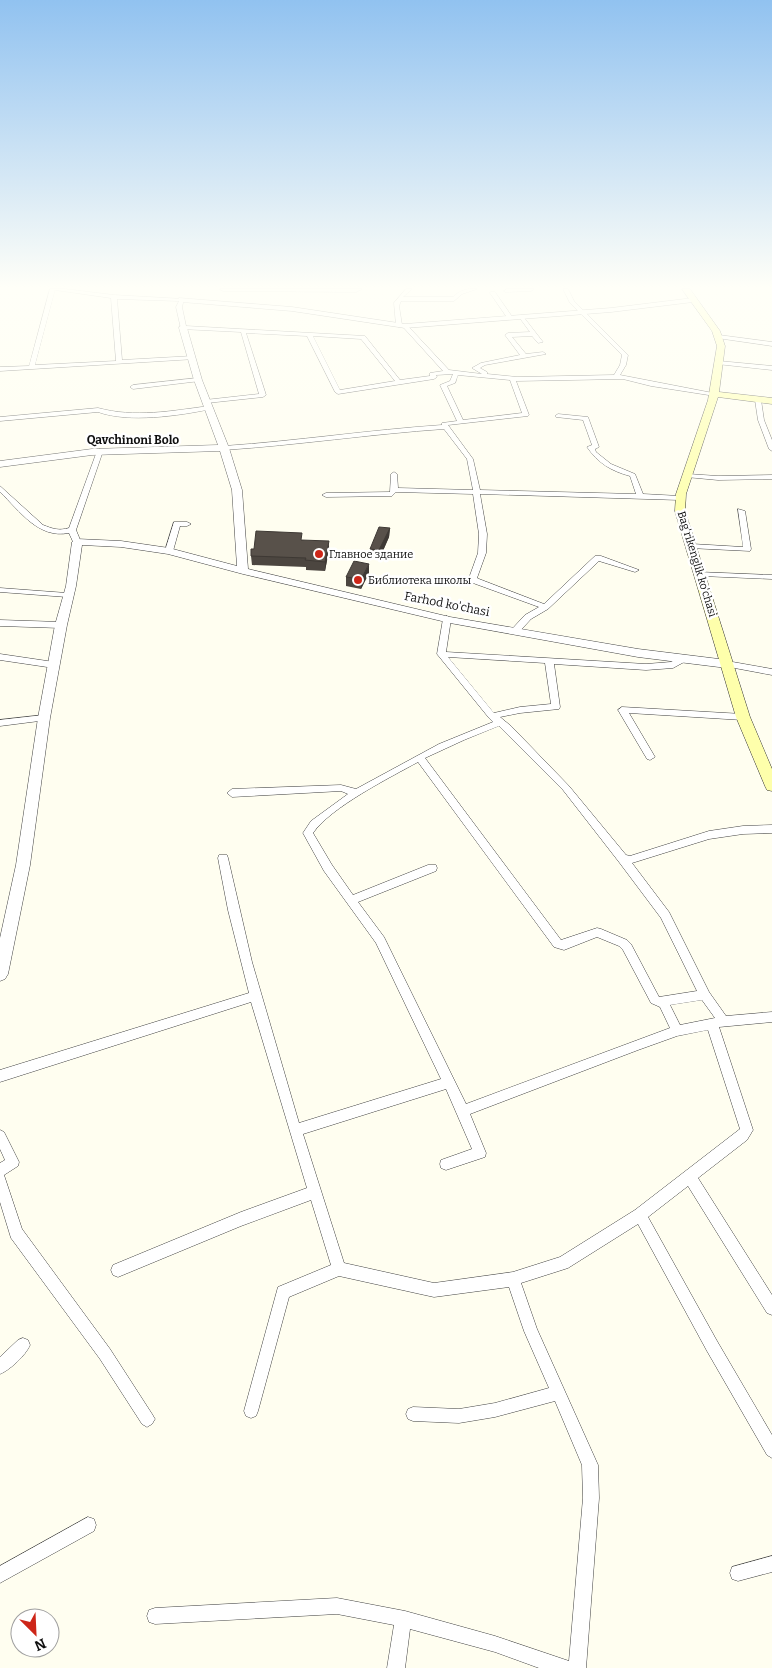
<svg xmlns="http://www.w3.org/2000/svg" width="772" height="1668" font-family="Bitter,serif">
<rect width="100%" height="100%" fill="#fffef0"/>
<g fill="none" stroke-linecap="round" stroke-linejoin="round">
<defs>
<g id="minor">
<path d="M 50,289 L 65,289 L 114,295 L 184,299 L 182,307 L 186,326 L 365,336 L 400,380 L 430,376 L 430,373 L 443,371 L 403,327 L 403,325 L 407,325 L 449,370 L 482,374 L 472,368 L 481,363 L 520,355 L 505,335 L 508,333 L 530,332 L 519,317 L 522,315 L 543,342 L 538,343 L 532,336 L 512,337 L 526,354 L 543,352 L 546,354 L 485,365 L 480,368 L 487,372 L 487,374 L 517,377 L 614,375 L 620,365 L 622,355 L 570,303 L 563,289 L 568,289 L 574,301 L 628,355 L 626,365 L 620,375 L 718,394 L 715,396 L 651,386 L 623,379 L 516,381 L 529,415 L 528,416 L 448,425 L 473,459 L 480,490 L 636,494 L 630,476 C 611,471 598,463 587,447 L 592,445 L 583,420 L 556,417 L 555,416 L 558,414 L 588,417 L 599,447 L 595,449 L 596,452 L 611,464 L 635,474 L 643,494 L 680,496 L 684,498 L 680,500 L 480,494 L 487,534 L 486,553 L 477,578 L 479,579 L 544,604 L 595,556 L 601,556 L 639,570 L 635,572 L 599,561 L 548,609 L 531,619 L 519,632 L 516,633 L 512,630 L 513,628 L 525,615 L 539,607 L 473,583 L 469,578 L 478,553 L 479,534 L 473,494 L 396,492 L 392,496 L 326,497 L 322,495 L 326,493 L 390,492 L 391,474 L 394,472 L 397,474 L 398,488 L 473,490 L 467,459 L 444,429 C 371,434 298,445 224,450 L 221,448 L 224,446 C 297,441 369,430 442,425 L 442,423 L 457,421 L 440,385 L 450,381 L 453,374 L 436,375 L 437,377 L 434,379 L 338,394 L 335,392 L 307,336 L 246,333 L 266,395 L 263,397 L 207,403 L 205,402 L 205,400 L 259,394 L 241,332 L 181,329 L 176,307 L 179,301 L 117,299 L 122,360 L 193,356 L 195,357 L 195,359 L 0,371 L 0,367 L 29,366 ZM 55,290 L 111,298 L 116,361 L 35,365 ZM 313,336 L 361,339 L 395,381 L 340,390 ZM 458,375 L 510,380 L 522,413 L 463,420 L 447,386 L 455,383 Z"/>
<polygon points="220,289 362,289 356,292 223,291"/>
<path d="M 406,289 L 412,289 L 403,297 L 453,297 C 459,291 467,288 477,289 L 462,294 L 454,301 L 401,301 L 399,306 L 402,325 L 399,327 L 396,325 L 394,303 Z"/>
<polygon points="507,289 534,289 531,291 505,292 504,291"/>
<polygon points="491,292 495,292 513,318 512,319 508,319 490,293"/>
<polygon points="719,335 772,342 772,346 717,338 716,337"/>
<polygon points="719,361 772,366 772,370 717,364 717,362"/>
<polygon points="198,378 201,380 200,381 133,389 130,387 133,385"/>
<polygon points="758,398 761,400 764,420 772,440 772,451 769,449 758,420 755,400"/>
<path d="M 209,406 L 212,408 L 211,409 C 178,416 129,423 98,412 L 0,421 L 0,417 L 98,408 C 135,418 171,411 209,406 Z"/>
<path d="M 100,449 L 103,451 L 76,530 L 81,542 L 80,544 L 74,544 L 69,533 C 38,539 20,511 0,492 L 0,486 L 43,525 C 53,529 59,531 69,528 L 97,451 Z"/>
<polygon points="688,474 718,476 772,475 772,479 718,480 686,477 686,475"/>
<polygon points="738,509 745,511 751,549 750,551 689,548 689,544 692,544 743,547"/>
<polygon points="174,522 187,522 191,524 187,526 180,526 173,551 169,553 165,551"/>
<polygon points="698,572 772,575 772,579 701,576 697,574"/>
<polygon points="0,588 67,593 71,595 67,597 0,592"/>
<path d="M 447,616 L 451,619 L 446,652 L 646,664 L 671,662 L 680,657 L 686,657 L 686,661 L 673,668 L 646,670 L 554,664 L 560,707 L 559,709 L 520,713 L 500,717 L 511,726 L 569,786 L 626,855 L 630,856 L 709,831 L 743,826 L 772,825 L 772,833 L 743,834 L 709,839 L 632,863 L 669,912 L 709,992 L 726,1016 L 772,1012 L 772,1022 L 719,1027 L 753,1130 L 747,1140 L 698,1178 L 772,1295 L 772,1315 L 767,1313 L 688,1186 L 648,1217 L 717,1341 L 772,1435 L 772,1458 L 767,1455 L 707,1351 L 638,1224 L 568,1268 L 521,1283 L 537,1329 L 598,1465 L 599,1498 L 586,1668 L 539,1668 L 495,1652 L 410,1629 L 405,1668 L 387,1668 L 394,1625 L 337,1614 L 155,1624 L 149,1622 L 147,1616 L 149,1610 L 155,1608 L 337,1598 L 405,1611 L 495,1636 L 569,1661 L 583,1498 L 582,1465 L 555,1401 L 495,1417 L 459,1423 L 413,1421 L 408,1419 L 406,1414 L 408,1409 L 413,1407 L 459,1409 L 495,1403 L 549,1388 L 524,1331 L 509,1287 L 434,1297 L 339,1276 L 289,1297 L 258,1411 L 256,1416 L 251,1418 L 246,1416 L 244,1411 L 278,1287 L 331,1265 L 311,1200 L 241,1226 L 118,1277 L 113,1275 L 111,1270 L 113,1265 L 241,1212 L 307,1188 L 251,1002 L 0,1082 L 0,1070 L 249,993 L 228,910 L 218,858 L 219,855 L 227,855 L 228,858 L 252,962 L 299,1123 L 441,1079 L 376,943 L 324,871 L 303,833 L 311,821 L 348,794 L 341,791 L 232,797 L 227,793 L 232,789 L 341,785 L 356,789 L 439,744 L 493,722 L 489,718 L 437,654 L 443,619 ZM 448,657 L 545,663 L 551,704 L 520,707 L 494,713 ZM 499,726 L 563,790 L 619,862 L 661,918 L 697,991 L 659,997 L 631,944 L 627,940 L 601,929 L 597,928 L 561,940 L 425,758 L 464,740 ZM 418,762 L 554,947 L 564,950 L 597,937 L 619,946 L 623,950 L 651,1003 L 660,1007 L 670,1028 L 466,1104 L 384,937 L 358,902 L 436,871 L 437,868 L 436,865 L 428,865 L 353,895 L 332,865 L 313,833 C 331,807 389,778 418,762 ZM 702,1000 L 715,1018 L 680,1025 L 670,1005 ZM 708,1030 L 740,1129 L 635,1210 L 560,1257 L 513,1272 L 434,1283 L 344,1263 L 303,1134 L 446,1089 L 472,1149 L 441,1160 L 440,1164 L 441,1168 L 446,1170 L 485,1157 L 486,1153 L 470,1114 L 638,1050 L 677,1036 Z"/>
<polygon points="0,620 61,622 65,625 61,628 0,626"/>
<polygon points="0,654 54,662 58,665 54,668 0,660"/>
<polygon points="727,661 772,669 772,675 724,666 723,664"/>
<polygon points="622,707 743,714 747,717 743,720 629,713 655,757 650,760 647,759 618,710"/>
<polygon points="44,715 49,718 47,720 0,726 0,720"/>
<polygon points="0,1130 4,1132 19,1162 18,1166 4,1175 22,1229 110,1349 152,1414 155,1419 152,1424 147,1427 142,1424 100,1359 11,1238 0,1202 0,1163 5,1160 0,1149"/>
<path d="M 23,1338 L 28,1340 L 30,1345 C 26,1355 10,1370 0,1374 L 0,1357 L 18,1340 Z"/>
<polygon points="88,1517 94,1519 96,1525 94,1531 0,1583 0,1566"/>
<polygon points="772,1556 772,1572 738,1581 732,1579 730,1573 732,1567"/>
</g>
<g id="tertiary">
<polygon points="179,298 292,307 405,324 611,308 693,298 697,300 693,302 611,312 405,328 292,311 182,302 178,300"/>
<polygon points="180,326 187,328 202,380 229,448 242,490 248,569 450,617 638,649 727,660 733,664 727,668 638,657 450,623 243,574 168,554 121,547 82,545 76,586 67,625 50,718 30,865 8,974 5,979 0,981 0,938 16,865 38,718 55,625 66,586 72,542 77,539 121,541 169,548 237,566 232,490 220,451 92,455 0,467 0,461 92,449 218,445 194,380 179,328"/>
</g>
<polygon id="secondary" points="682,289 690,289 720,331 725,346 719,392 772,398 772,404 718,397 686,494 685,511 750,717 772,769 772,791 767,790 765,786 736,717 675,511 676,494 708,400 717,346 712,331"/>
</defs>
<use href="#minor" stroke="#424242" stroke-width="1"/>
<use href="#tertiary" stroke="#424242" stroke-width="1"/>
<use href="#secondary" stroke="#313131" stroke-width="1"/>
<use href="#minor" fill="#fff" fill-rule="evenodd"/>
<use href="#tertiary" fill="#fff" fill-rule="evenodd"/>
<use href="#secondary" fill="#feffab" fill-rule="evenodd"/>
</g>
<g fill="#4c4640">
<polygon points="390,528 389,537 379,560 370,558 370,549"/>
<polygon points="302,540 329,550 325,571 306,570 306,567 252,565 251,556"/>
<polygon points="369,573 361,589 346,586 346,577"/>
</g>
<g fill="#3e3934">
<polygon points="390,528 389,537 379,560 379,550"/>
<polygon points="329,541 329,550 325,571 325,562"/>
<polygon points="369,564 369,573 361,589 361,579"/>
</g>
<g fill="#58514a" stroke="#3e3934">
<polygon points="379,527 390,528 379,550 370,549"/>
<polygon points="256,531 302,533 301,540 329,541 325,562 305,560 306,558 251,556 251,549 254,549"/>
<polygon points="354,561 369,564 361,579 346,577"/>
</g>
<linearGradient id="sky" x2="0" y2="1"><stop stop-color="#91c2f0"/><stop offset="0.55" stop-color="#fffff8"/><stop offset="1" stop-color="#fffff8" stop-opacity="0"/></linearGradient>
<rect width="772" height="522" fill="url(#sky)"/>
<g fill="#cd2618" stroke="#fff" stroke-width="2">
<circle cx="319" cy="554" r="5"/>
<circle cx="358" cy="580" r="5"/>
</g>
<g text-anchor="middle" dominant-baseline="central" stroke-width="5" stroke-linejoin="round" paint-order="stroke">
<g font-size="11" fill="#0f0f0f" stroke="#fff" text-anchor="start">
<text x="329" y="554">Главное здание</text>
<text x="368" y="580">Библиотека школы</text>
</g>
<g font-size="11" fill="#0f0f0f" stroke="#fff">
<text transform="translate(697 564) rotate(73)">Bag'rikenglik ko'chasi</text>
</g>
<g font-size="12" font-weight="bold" fill="#0f0f0f" stroke="#fff">
<text x="133" y="440">Qavchinoni Bolo</text>
</g>
<g font-size="12" fill="#0f0f0f" stroke="#fff">
<text transform="translate(447 604) rotate(11)">Farhod ko'chasi</text>
</g>
</g>
<g transform="translate(35 1633) rotate(156)"><circle r="24" fill="#ffffff" stroke="#9f9f9f"/>
<path d="M0-4L9 19L0 12L-9 19Z" fill="#cd2618"/>
<text y="-8" font-size="14" font-weight="bold" text-anchor="middle" fill="#0f0f0f">N</text>
</g>
</svg>
